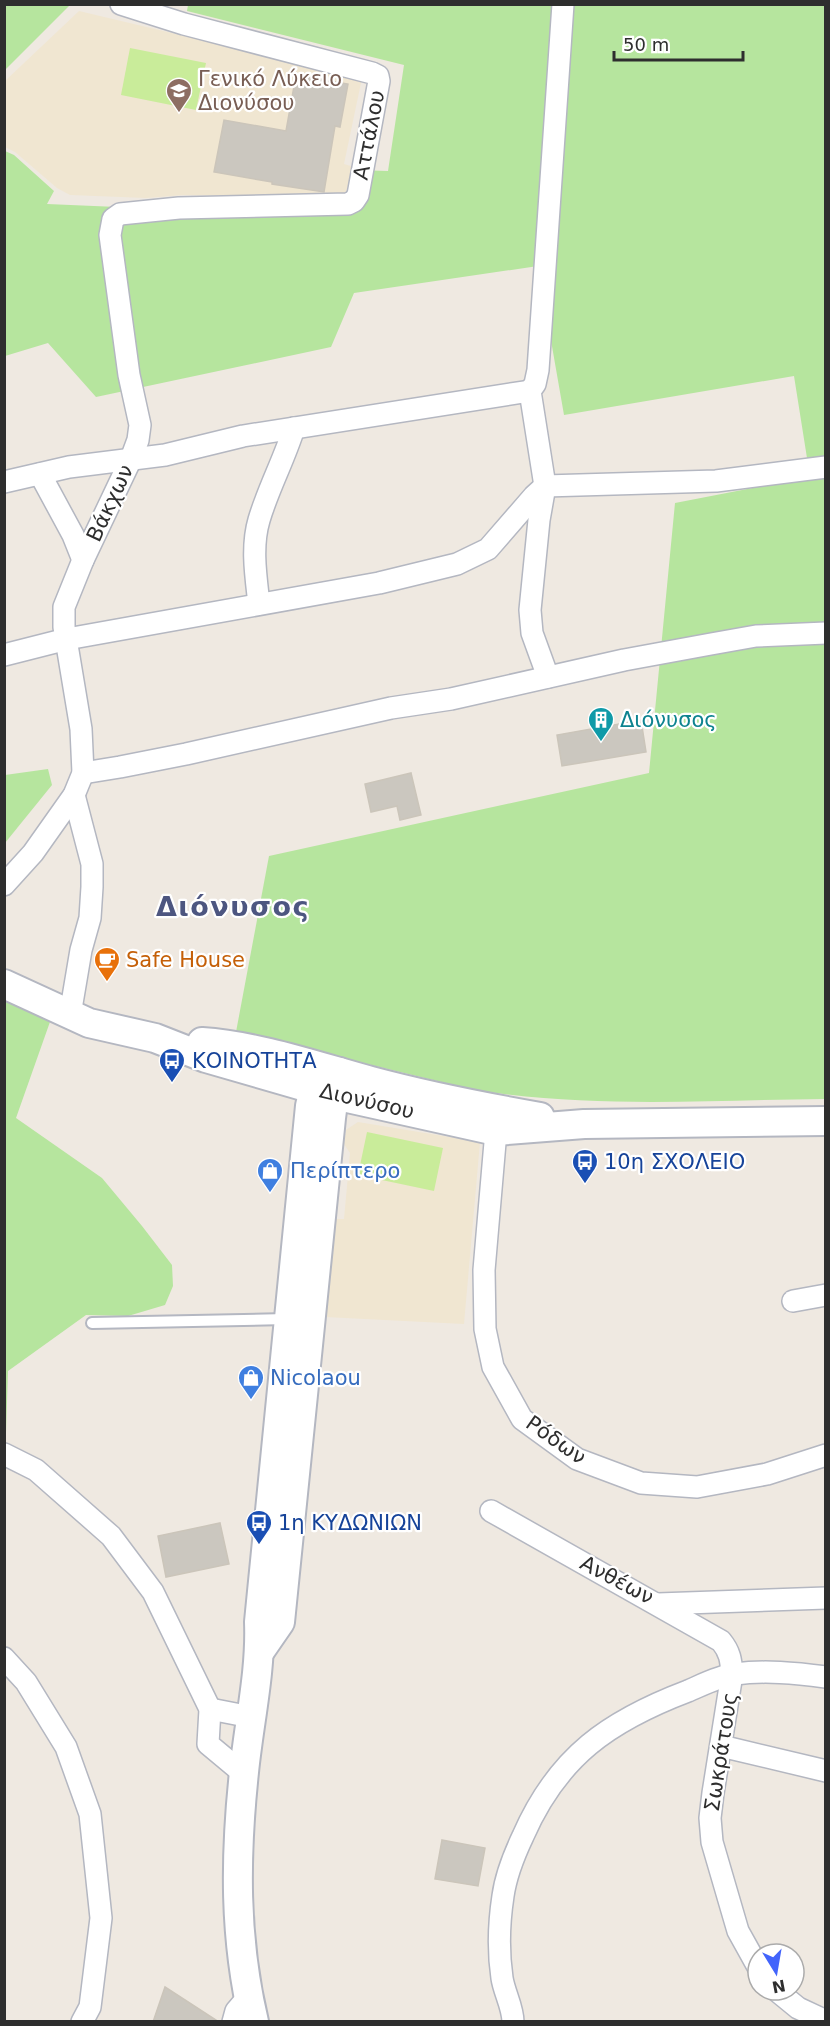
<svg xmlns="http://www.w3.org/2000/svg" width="830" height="2026" font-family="'DejaVu Sans',sans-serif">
<rect width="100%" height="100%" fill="#efe9e1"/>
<g fill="#f0e6d1">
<polygon points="79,11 362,78 344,164 354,167 344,197 183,195 146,198 70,195 57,188 15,152 5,147 5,81"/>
<polygon points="358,1122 480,1142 464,1324 325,1317 334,1219 344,1219 350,1153 344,1144 346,1130"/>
</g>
<g fill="#b6e59e">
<polygon points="5,4 70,5 5,70 4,5"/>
<path d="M 188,5 L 825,5 L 825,1099 C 707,1100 587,1109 470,1089 L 236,1032 L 269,856 L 649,773 L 675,503 L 810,477 L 794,376 L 564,415 L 538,266 L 354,293 L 331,347 L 96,397 L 48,343 L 5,356 L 5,151 L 14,155 L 54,191 L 47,204 L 141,208 L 351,199 L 356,170 L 388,171 L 404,65 L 187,11 Z"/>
<polygon points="48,769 52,785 5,843 5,775"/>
<polygon points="5,997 51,1019 16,1118 102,1178 142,1226 172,1265 173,1286 165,1305 128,1316 86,1315 8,1371 6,1433 5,1432"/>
</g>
<g fill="#c9ec9a">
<polygon points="130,48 206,63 196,110 121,95"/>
<polygon points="367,1132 443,1148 434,1191 358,1175"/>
</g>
<g fill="#cbc7bf" stroke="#cbc5ba" stroke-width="1.5">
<polygon points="296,75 348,84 340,127 335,126 324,192 272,184 272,182 214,172 224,120 286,131"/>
<polygon points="641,720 646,752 562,766 557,735"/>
<polygon points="411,773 421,815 400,820 397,806 371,812 365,784"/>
<polygon points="220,1523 229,1564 166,1577 158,1536"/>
<polygon points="442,1840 485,1848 478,1886 435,1879"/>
<polygon points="165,1987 219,2022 153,2022"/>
</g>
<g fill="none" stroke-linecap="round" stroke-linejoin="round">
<defs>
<polyline id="lane" points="92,1323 287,1319"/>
<g id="street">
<polyline points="40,474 73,535 83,560"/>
<polyline points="4,482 69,467 165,455 243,436 530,391"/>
<path d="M 259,604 C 256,577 251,547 259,520 C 268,489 284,460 294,428"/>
<polyline points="4,655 67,639 379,583 457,564 488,549 534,496 545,486 716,481 826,467"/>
<polyline points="548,677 532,633 530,610 539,520 545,486 530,391 535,384 538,370 563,4"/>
<polyline points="83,773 120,767 186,754 391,708 451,699 624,660 711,644 756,636 826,633"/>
<polyline points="4,885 33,853 74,795 83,773 81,729 64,627 64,607 83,560 131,459 138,440 140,425 129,375 110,235 113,219 120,214 179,208 348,204 354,201 358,195 379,81 378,76 372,73 184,24 121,4"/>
<polyline points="70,1015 81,950 90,918 92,887 92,864 74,795"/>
<polyline points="496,1118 496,1131 484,1270 485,1329 493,1367 522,1419 577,1459 641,1483 697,1487 767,1474 826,1455"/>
<polyline points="793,1301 826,1295"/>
<polyline points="4,1454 36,1470 111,1536 153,1592 210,1709 208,1744 244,1774"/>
<path d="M 491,1511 L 721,1641 C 730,1652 731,1660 732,1674 L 713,1793 L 710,1818 L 712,1842 L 738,1931 L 758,1967"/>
<polyline points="658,1604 826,1598"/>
<polyline points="4,1658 26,1682 66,1747 90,1814 101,1918 90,2007 82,2022"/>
<polyline points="210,1709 251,1717"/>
<polyline points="721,1746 826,1771"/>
<polyline points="776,1990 798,2008 826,2021"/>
<polyline points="233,2022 236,2011 248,1997"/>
<path d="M 513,2022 C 513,2007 504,1992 502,1978 C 498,1951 499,1922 503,1896 C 506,1874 514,1855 523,1836 C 558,1756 609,1721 688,1691 C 702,1685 719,1676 735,1674 C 765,1670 795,1673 826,1677"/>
</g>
<g id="secondary">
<polyline points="4,984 89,1023 155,1038 206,1058 334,1095 496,1131 584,1124 826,1121"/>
<path d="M 202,1042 C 259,1046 316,1066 371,1081 C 427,1096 483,1107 540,1117"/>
<polyline points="260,1651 280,1622 331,1118 334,1095 339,1072"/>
<path d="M 254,2022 C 234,1938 235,1857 244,1772 C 249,1722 261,1672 259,1622 L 310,1106 L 319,1067"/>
</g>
</defs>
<use href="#lane" stroke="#b4b7c1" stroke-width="14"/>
<use href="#street" stroke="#b4b7c1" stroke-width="24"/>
<use href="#secondary" stroke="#b4b7c1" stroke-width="32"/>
<use href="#lane" stroke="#fff" stroke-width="10"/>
<use href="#street" stroke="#fff" stroke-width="21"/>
<use href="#secondary" stroke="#fff" stroke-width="28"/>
</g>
<defs>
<symbol id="school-pin" viewBox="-11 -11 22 30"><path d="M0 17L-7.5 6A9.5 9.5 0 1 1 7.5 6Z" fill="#8d6e63" stroke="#fff"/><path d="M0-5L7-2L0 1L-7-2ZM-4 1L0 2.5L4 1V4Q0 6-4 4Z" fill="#fff"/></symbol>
<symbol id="building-pin" viewBox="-11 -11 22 30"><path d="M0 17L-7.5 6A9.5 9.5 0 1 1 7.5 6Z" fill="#0f9aa8" stroke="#fff"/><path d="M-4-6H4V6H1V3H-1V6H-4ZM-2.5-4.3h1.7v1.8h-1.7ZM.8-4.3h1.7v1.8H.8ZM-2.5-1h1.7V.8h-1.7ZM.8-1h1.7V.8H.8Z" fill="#fff"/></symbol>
<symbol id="cafe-pin" viewBox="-11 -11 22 30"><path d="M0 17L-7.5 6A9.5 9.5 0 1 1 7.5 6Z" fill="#e8710a" stroke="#fff"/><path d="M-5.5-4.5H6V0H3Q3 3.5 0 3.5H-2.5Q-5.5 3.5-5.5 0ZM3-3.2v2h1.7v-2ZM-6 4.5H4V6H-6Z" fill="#fff"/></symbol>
<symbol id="bus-pin" viewBox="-11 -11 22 30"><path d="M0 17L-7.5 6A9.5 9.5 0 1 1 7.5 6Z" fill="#1a4fb4" stroke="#fff"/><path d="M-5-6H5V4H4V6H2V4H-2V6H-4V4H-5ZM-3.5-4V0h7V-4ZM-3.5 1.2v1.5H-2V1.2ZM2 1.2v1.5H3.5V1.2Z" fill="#fff"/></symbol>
<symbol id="shop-pin" viewBox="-11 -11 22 30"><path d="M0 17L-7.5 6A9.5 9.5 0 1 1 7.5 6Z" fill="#3f7fe0" stroke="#fff"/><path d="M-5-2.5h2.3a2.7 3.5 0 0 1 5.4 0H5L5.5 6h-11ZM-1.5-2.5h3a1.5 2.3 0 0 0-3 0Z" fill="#fff"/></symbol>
</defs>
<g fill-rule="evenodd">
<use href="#school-pin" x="164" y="76" width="30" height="40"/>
<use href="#building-pin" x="586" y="705" width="30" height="40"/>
<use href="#cafe-pin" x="92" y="945" width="30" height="40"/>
<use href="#bus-pin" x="157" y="1046" width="30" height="40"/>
<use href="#bus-pin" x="570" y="1147" width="30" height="40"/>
<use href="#shop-pin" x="255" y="1156" width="30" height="40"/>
<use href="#shop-pin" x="236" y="1363" width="30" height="40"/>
<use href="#bus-pin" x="244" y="1508" width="30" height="40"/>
</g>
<g text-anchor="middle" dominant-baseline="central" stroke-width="4.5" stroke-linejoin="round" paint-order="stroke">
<g font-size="21" fill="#785e54" stroke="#fff" text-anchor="start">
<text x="198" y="79">Γενικό Λύκειο<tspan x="198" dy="24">Διονύσου</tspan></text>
</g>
<g font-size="21" fill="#2e2e2e" stroke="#fff">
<text transform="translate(369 135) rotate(-79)">Αττάλου</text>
<text transform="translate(110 503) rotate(-65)">Βάκχων</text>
<text transform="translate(367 1101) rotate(13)">Διονύσου</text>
<text transform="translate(556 1440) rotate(35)">Ρόδων</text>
<text transform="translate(617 1580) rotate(28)">Ανθέων</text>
<text transform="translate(721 1752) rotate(-81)">Σωκράτους</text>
</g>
<g font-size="21" fill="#0d838f" stroke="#fff" text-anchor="start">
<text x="620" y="720">Διόνυσος</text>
</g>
<g font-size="21" fill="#c56008" stroke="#fff" text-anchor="start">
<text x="126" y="960">Safe House</text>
</g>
<g font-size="21" fill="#164399" stroke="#fff" text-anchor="start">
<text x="192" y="1061">ΚΟΙΝΟΤΗΤΑ</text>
<text x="604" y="1162">10η ΣΧΟΛΕΙΟ</text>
<text x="278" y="1523">1η ΚΥΔΩΝΙΩΝ</text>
</g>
<g font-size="21" fill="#366cbe" stroke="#fff" text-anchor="start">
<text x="290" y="1171">Περίπτερο</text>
<text x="270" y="1378">Nicolaou</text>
</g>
<g font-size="27" font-weight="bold" letter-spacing="1.5" fill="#4d5680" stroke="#fff">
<text x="233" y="906">Διόνυσος</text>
</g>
</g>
<rect width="830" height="2026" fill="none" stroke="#2e2e2e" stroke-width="12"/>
<g transform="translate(776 1972) rotate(169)"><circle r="28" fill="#ffffff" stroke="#ababab" stroke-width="1.5"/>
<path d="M0-4.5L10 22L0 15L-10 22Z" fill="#4264fb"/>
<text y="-9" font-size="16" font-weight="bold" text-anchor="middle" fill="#2e2e2e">N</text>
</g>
<path d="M614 51v9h129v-9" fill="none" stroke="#2e2e2e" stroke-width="3"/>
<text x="623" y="51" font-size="18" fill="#2e2e2e" stroke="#ffffff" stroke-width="4.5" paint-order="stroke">50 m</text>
</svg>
